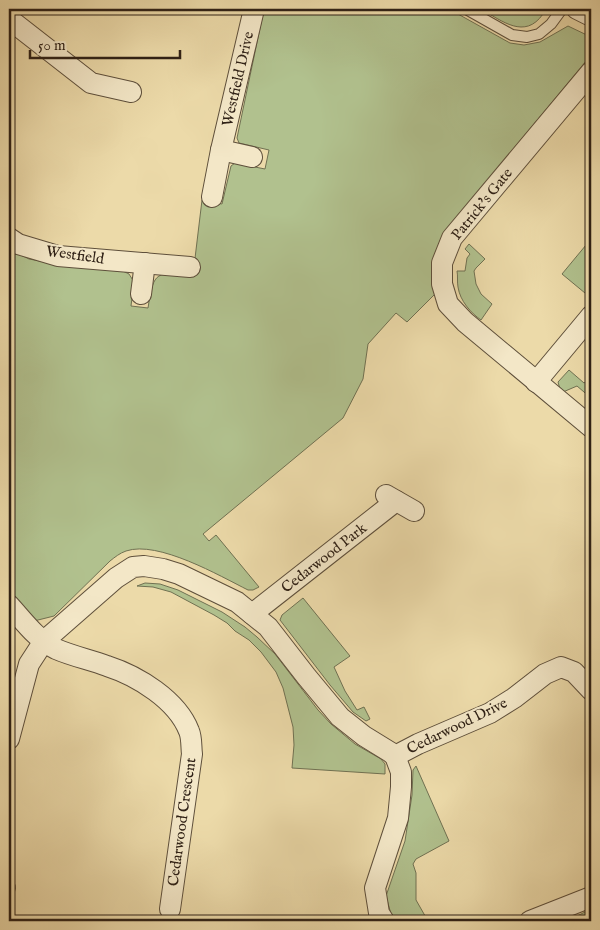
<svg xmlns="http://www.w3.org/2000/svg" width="600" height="930" font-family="'IM FELL English',serif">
<rect width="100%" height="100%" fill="#ecdaa9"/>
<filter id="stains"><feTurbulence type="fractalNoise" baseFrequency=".004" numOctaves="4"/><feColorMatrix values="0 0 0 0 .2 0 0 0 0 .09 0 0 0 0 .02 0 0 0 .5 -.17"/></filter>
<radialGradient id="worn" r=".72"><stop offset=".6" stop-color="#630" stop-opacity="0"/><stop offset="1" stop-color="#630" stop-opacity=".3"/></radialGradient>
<g fill="#b1c18e" stroke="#707152">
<path d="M 264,9 L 449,9 L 510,43 L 524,45 L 540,42 L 568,26 L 591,37 L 591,55 L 443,234 L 435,294 L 407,322 L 396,313 L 368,344 L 363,379 L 343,418 L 203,534 L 209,541 L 216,535 L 259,587 L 253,590 L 248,590 C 220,576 158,540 126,551 C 120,553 115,557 110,561 L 54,616 L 34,621 L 9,592 L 9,249 L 29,259 L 72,267 L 121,270 L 129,274 L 134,282 L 131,306 L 148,308 C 154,269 156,273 193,275 L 202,200 L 222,204 L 231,166 L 235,163 L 265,169 L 269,150 L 239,143 L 237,138 Z"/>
<path d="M 481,9 L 541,9 L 543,14 C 525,40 502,21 481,9 Z"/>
<polygon points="591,239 591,298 562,274"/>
<path d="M 469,244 L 485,259 L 476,268 L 474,271 L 476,284 L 481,294 L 492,304 L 481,320 C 471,313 460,301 458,287 C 457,282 458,276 457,271 L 465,271 L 467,258 L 470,254 L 465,249 Z"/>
<polygon points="569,370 584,383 587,381 591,385 591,398 577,386 563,392 560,389 558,382"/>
<polygon points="145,583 160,584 178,590 222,612 245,627 257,637 275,654 318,710 331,724 355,744 381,759 385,764 385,774 292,768 294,745 293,727 283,688 276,672 261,652 249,640 235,631 227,623 214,615 171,592 153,587 137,586"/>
<polygon points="303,598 350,656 334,667 345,691 357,710 364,707 370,719 366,721 353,712 330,685 280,620 282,615"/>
<polygon points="416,766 449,841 416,859 413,864 416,873 416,900 428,921 396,921 391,914 386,896 405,841 412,795 413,770"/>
<polygon points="591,909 591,921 567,921"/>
</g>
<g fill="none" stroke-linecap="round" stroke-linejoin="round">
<defs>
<g id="service">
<polyline points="466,9 512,35 527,37 539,34 551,24 562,9"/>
<polyline points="9,886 10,887 9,891"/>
</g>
<g id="minor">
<polyline points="577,9 591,16"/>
<polyline points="9,19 91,83 131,92"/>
<polyline points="591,72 452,238 442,263 442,284 448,304 465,322 591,427"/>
<polyline points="221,150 252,157"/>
<polyline points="212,197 221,150 254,9"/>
<polyline points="9,238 18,244 58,256 190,267"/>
<polyline points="141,294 145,263"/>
<polyline points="536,382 591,316"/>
<polyline points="386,495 414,511"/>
<path d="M 9,605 C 23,620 37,640 56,649 C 72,656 91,660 107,666 C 138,676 177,700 189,731 C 192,738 191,747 192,754 L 170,909"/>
<polyline points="252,614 396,501"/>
<polyline points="9,739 29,664 44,641 116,578 133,567 144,566 163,569 179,574 237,602 268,627 306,676 340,717 364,736 390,752 395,756 401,772 401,787 398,818 375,888 379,913 384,921"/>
<polyline points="395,756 418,744 490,713 514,698 545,674 561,667 574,672 591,690"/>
<polyline points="530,921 591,897"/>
</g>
</defs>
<use href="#service" stroke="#5e4f3b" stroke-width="12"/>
<use href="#minor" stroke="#5e4f3b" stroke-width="22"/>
<use href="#service" stroke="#f3e7c7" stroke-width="10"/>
<use href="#minor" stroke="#f3e7c7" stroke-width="20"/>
</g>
<g text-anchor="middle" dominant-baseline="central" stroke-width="4" stroke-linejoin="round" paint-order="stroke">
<g font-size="15" fill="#2f2116" stroke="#f3e7c7">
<text transform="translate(238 79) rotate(-77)">Westfield Drive</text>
<text transform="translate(482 204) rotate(-51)">Patrick's Gate</text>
<text transform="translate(75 255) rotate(8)">Westfield</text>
<text transform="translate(324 558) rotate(-38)">Cedarwood Park</text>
<text transform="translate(457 726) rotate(-26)">Cedarwood Drive</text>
<text transform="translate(182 822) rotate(-82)">Cedarwood Crescent</text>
</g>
</g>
<rect width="600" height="930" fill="none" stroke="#ecdaa9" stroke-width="30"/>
<rect x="10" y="10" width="580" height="910" fill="none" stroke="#2f2116" stroke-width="2.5"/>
<rect x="15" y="15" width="570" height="900" fill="none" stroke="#2f2116"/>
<path d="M30 50v8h150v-8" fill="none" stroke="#2f2116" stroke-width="2.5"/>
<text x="38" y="50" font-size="15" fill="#2f2116" stroke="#f3e7c7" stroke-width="4" paint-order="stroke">50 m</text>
<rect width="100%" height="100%" filter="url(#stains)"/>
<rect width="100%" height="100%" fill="url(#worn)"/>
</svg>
